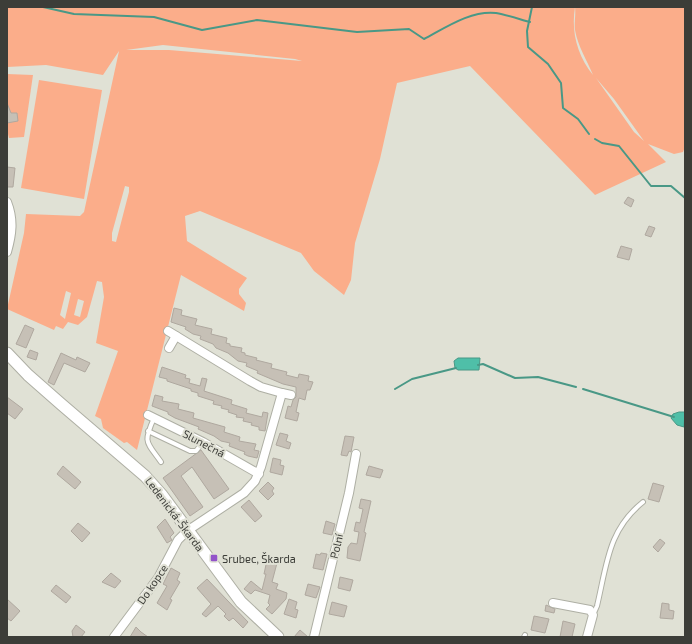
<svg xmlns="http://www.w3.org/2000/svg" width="692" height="644" font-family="'Exo 2',sans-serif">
<rect width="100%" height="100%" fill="#e0e1d5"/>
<g fill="#fbad8a" fill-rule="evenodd">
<path d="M 7,7 L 685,7 L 685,147 L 683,152 L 674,154 L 648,144 L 666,162 L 595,195 L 470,66 L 397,83 L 380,159 L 355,243 L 351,280 L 344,295 L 314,271 L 301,253 L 200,211 L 185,216 L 187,241 L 247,278 L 239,289 L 239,294 L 246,303 L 244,311 L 181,275 L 137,450 L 127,442 L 124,443 L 103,428 L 101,419 L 95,416 L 118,351 L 96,343 L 104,297 L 102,282 L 97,281 L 87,317 L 78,325 L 68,322 L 63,329 L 56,326 L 54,330 L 7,309 L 24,233 L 26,214 L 80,216 L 84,212 L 119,51 L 103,75 L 46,65 L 7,67 ZM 575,7 C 576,15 574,23 575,30 C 578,47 587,60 593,75 C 577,55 571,32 575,7 ZM 163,45 L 295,59 L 302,61 L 169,50 L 126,50 ZM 596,78 L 614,99 L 644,141 L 634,132 ZM 125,186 L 129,187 L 129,192 L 116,242 L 112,241 L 112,233 ZM 66,291 L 71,293 L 65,319 L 60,315 ZM 78,299 L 84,301 L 80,317 L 74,315 Z"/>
<polygon points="7,74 33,75 24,137 9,138 7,130"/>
<polygon points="39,80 102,90 84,199 21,188"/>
</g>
<g fill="#4fbfa8" stroke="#499886">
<polygon points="458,358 480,358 479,370 458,370 455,368 454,361"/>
<polygon points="679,412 685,412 684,427 677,425 671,418 673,414"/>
</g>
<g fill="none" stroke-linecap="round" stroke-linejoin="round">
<g stroke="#499886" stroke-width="2">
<path d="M 43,7 L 74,14 L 154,17 L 202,30 L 257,20 L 357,32 L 409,29 L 424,39 C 445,28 471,10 496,13 C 507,15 519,19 530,22"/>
<polyline points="532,7 527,31 528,47 548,64 561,83 563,108 578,119 589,134"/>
<polyline points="595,139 602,143 619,146 651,186 671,186 685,198"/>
<polyline points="478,365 483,364 515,378 538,377 576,387"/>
<polyline points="395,389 412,379 456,368"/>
<polyline points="583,389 674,417"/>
</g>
</g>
<g fill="#c6c0b6" stroke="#afa89f">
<polygon points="7,103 11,113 17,113 18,121 7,123"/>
<polygon points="7,167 15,168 13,187 7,187"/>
<polygon points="628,197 634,200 631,207 624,203"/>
<polygon points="649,226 655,228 651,237 645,235"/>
<polygon points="621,246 632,249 629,260 617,257"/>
<polygon points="174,308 182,310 181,315 197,319 195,325 212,329 211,334 227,338 226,343 230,344 230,346 242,348 241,352 245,353 245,355 257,358 256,360 272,364 271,368 287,372 286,375 298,378 299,374 309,376 308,381 313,382 310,390 307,390 305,400 299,398 296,412 299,413 297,421 285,418 288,406 291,407 293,400 296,397 296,387 283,384 257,373 258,371 246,366 247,363 238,361 228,353 216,348 213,344 200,339 201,336 193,334 185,329 186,327 171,322"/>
<polygon points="25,325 34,329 26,348 16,344"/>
<polygon points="30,350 38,353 36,360 27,357"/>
<polygon points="61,353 76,360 77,357 90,363 85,372 64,363 54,385 48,382"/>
<polygon points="162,367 186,375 185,378 190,379 189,383 200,386 202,378 207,379 204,391 232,400 231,404 247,409 246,413 262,417 263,412 268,413 265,431 259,430 259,427 251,425 252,423 243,421 244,418 236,417 237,415 228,412 229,410 221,408 222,406 213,404 214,401 198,396 198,393 191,391 191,389 167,381 167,379 159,377"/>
<polygon points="155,395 163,397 162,401 179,404 178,409 194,413 193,418 225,427 224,432 240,437 239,441 256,444 254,450 259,451 257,458 248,456 244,454 245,452 229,446 230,443 221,441 214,436 198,429 199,427 175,418 168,414 168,412 152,406"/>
<polygon points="7,397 23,409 15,419 7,413"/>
<polygon points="280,433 288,435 286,441 291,443 289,449 276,445"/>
<polygon points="345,436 354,437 351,452 349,451 347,456 341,455"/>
<polygon points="201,450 229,489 214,499 192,467 181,476 203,507 190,516 163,478"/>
<polygon points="273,458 281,460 280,465 284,466 282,475 270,472"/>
<polygon points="63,466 81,482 75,489 57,474"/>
<polygon points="369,466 383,470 380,478 366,475"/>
<polygon points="268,482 274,488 272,491 274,494 268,500 259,491"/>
<polygon points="653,483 664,486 659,502 648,499"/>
<polygon points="361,499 371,501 364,532 366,533 360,561 347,558 348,547 351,543 357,544 359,532 354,531 356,522 360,523 363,509 359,508"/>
<polygon points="249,500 262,516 255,522 241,507"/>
<polygon points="165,519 174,533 170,537 172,540 167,543 157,527"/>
<polygon points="326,521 335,524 332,535 323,533"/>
<polygon points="78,523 90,533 82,542 71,531"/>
<polygon points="660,539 665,543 658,552 653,547"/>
<polygon points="321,553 327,554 323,570 313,568 316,554 320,555"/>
<polygon points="267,560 277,563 272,582 278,584 276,589 287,593 286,599 272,614 266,609 270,605 268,603 270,595 255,590 251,594 244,589 251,581 262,590 266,574 264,574"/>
<polygon points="171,568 180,573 177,580 180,582 170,599 172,600 167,610 157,603 167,586 163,584"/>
<polygon points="111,573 121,581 115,588 102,582"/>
<polygon points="340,577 353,580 350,591 338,588"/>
<polygon points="207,579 248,622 243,628 233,618 229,621 224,616 226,614 218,606 206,617 202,614 211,604 197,588"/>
<polygon points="308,584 320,587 316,598 305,595"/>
<polygon points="56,585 71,597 66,603 51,591"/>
<polygon points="7,599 20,611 11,621 7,618"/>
<polygon points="289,599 297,602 295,609 298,610 296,618 284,614"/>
<polygon points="332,602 347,606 344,617 329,614"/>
<polygon points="662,603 669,604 669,610 674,611 673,619 660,618"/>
<polygon points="546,605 555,609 554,613 545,611"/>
<polygon points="534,616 549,619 545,633 531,630"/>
<polygon points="563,621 575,624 572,637 560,637"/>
<polygon points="76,625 85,632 81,637 73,637 72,631"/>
<polygon points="136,627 141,632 148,637 130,637"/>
<polygon points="300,630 308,637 294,637"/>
</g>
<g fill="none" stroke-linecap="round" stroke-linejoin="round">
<defs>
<g id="lane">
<path d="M 154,418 C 143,443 146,441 161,462"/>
<polyline points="148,431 190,451 196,451 203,442"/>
<path d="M 593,615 L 597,606 C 607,564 608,530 643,502"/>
<polyline points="524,637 525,635"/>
</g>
<g id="street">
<path d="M 7,202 C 14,220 12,234 7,252"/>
<polyline points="169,348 176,336"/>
<polyline points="282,393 291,395"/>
<polyline points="148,415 203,442 259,474"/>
<polyline points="553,603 590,610 593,615 587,637"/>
<polyline points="114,637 158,578 178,540 187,531 244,493 255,481 261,467 282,393 261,387 250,381 168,331"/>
<polyline points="314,637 349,493 356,454"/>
</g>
<polyline id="secondary" points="7,353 28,375 61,404 145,476 162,495 241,602 278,637"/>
</defs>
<use href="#lane" stroke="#aeafa4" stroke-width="6"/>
<use href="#street" stroke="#aeafa4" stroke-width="10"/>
<use href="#secondary" stroke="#aeafa4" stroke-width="13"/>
<use href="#lane" stroke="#fff" stroke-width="4"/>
<use href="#street" stroke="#fff" stroke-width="8"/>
<use href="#secondary" stroke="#fff" stroke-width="11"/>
</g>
<rect fill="#9253c9" stroke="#e0e1d5" stroke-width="1.5" x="210" y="554" width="8" height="8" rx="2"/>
<g text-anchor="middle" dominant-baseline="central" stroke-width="4" stroke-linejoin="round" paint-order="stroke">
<g font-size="11" fill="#3c3d38" stroke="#e0e1d5">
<text transform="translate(204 443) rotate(28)">Slunečná</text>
<text transform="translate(175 514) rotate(53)">Ledenická-Škarda</text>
<text transform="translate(336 546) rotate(-77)">Polní</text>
<text transform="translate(152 584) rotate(-56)">Do kopce</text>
</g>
<g font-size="11" fill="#3c3d38" stroke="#e0e1d5" text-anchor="start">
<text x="222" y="558">Srubec, Škarda</text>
</g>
</g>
<rect width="692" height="644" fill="none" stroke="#3c3d38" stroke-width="16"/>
</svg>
